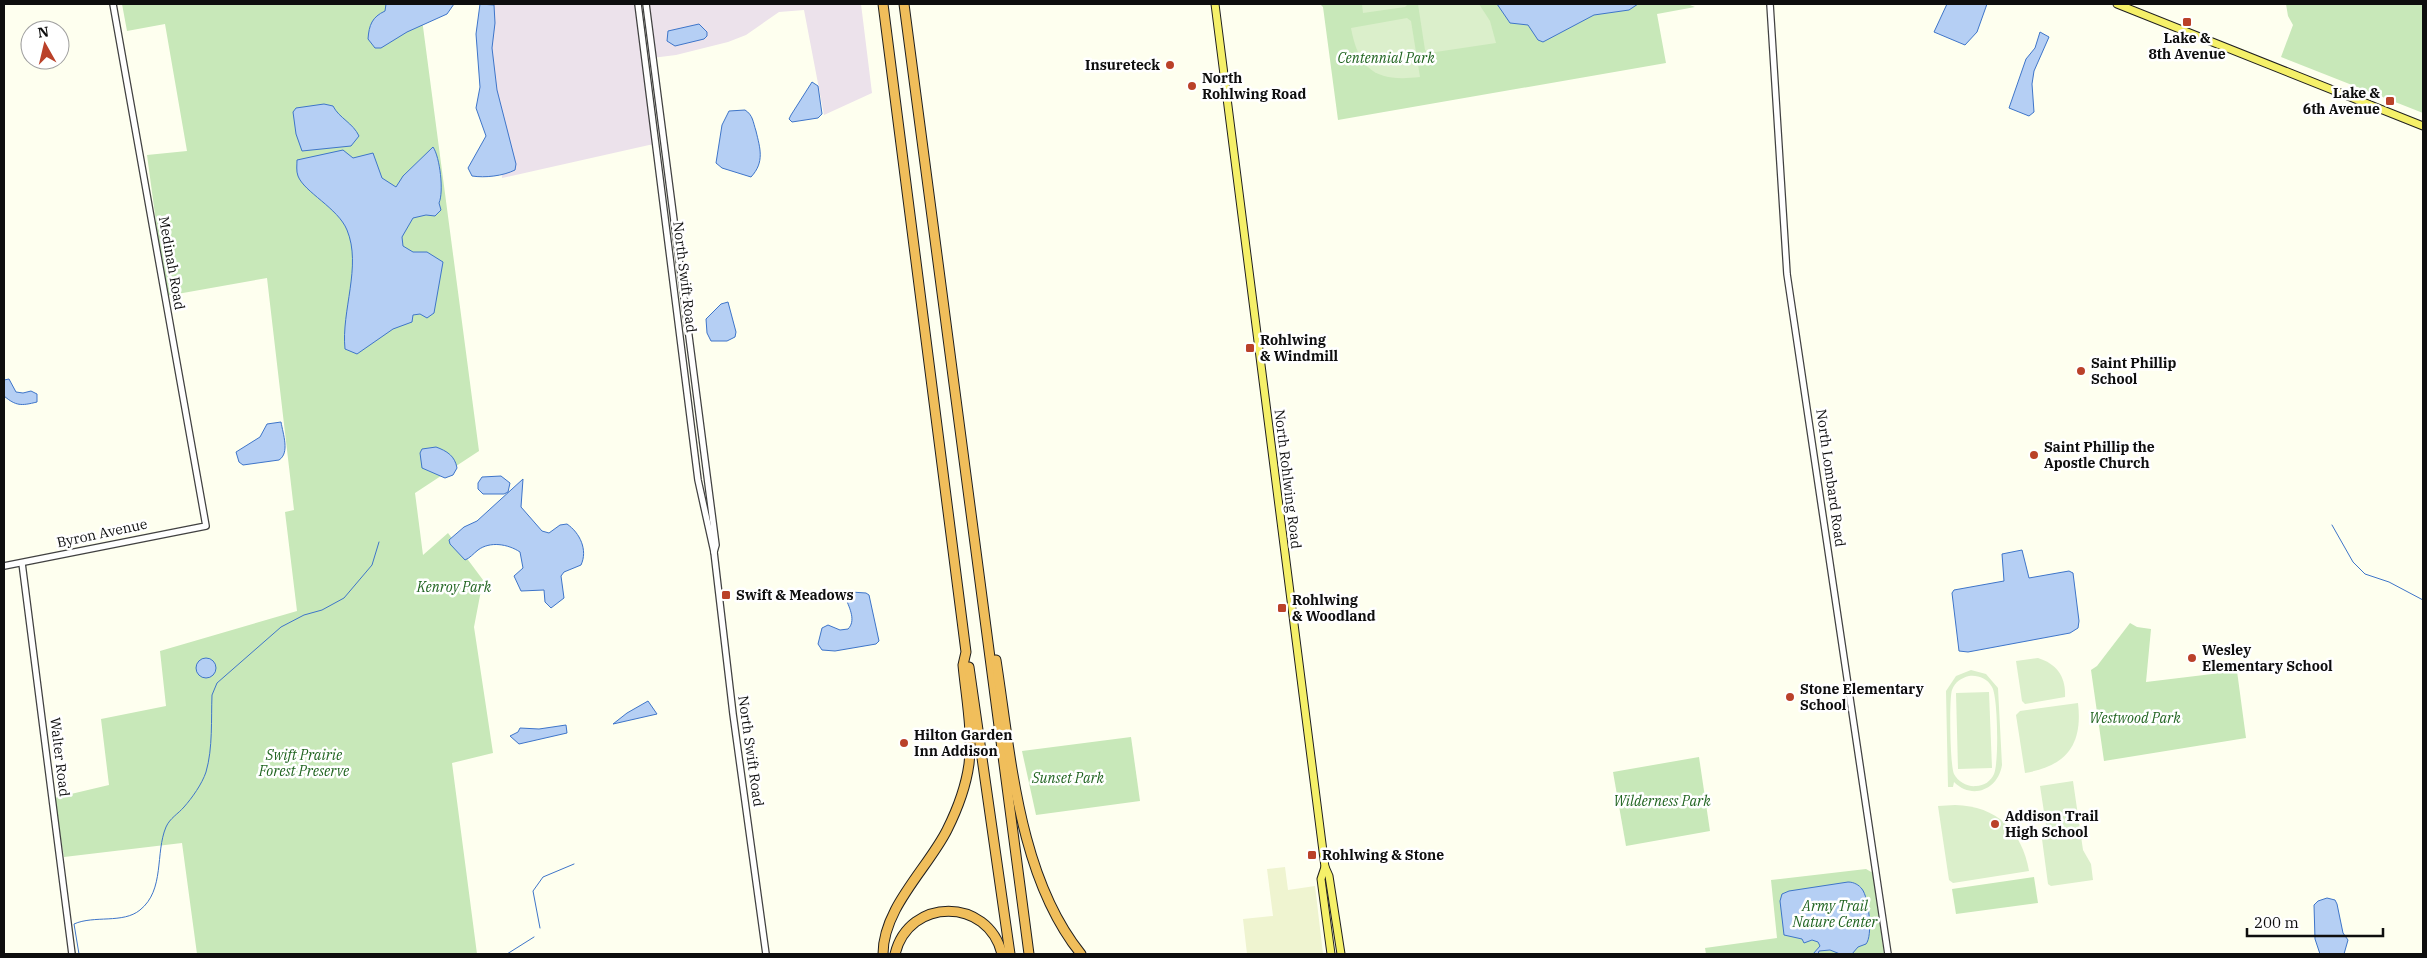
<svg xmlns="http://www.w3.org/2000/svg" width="2427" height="958" font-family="'IBM Plex Serif',serif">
<rect width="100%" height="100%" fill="#feffef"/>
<g fill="#ece2eb">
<polygon points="486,4 640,4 658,143 502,178"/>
<polygon points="645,4 861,4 872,93 824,115 804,10 779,12 746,35 728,42 676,55 652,58"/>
</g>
<polygon fill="#eff4d0" points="1285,867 1288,890 1315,886 1323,954 1247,954 1243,919 1273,916 1267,869"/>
<g fill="#c8e8b9">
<polygon points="122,4 420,4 479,451 415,493 423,555 448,533 483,580 474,627 493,753 452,763 477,954 197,954 182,843 64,857 54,798 109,785 101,719 166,706 160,651 297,611 285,512 294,510 267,278 166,296 147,155 187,151 165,24 127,31"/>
<polygon points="1320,4 1687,4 1695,7 1657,14 1666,63 1338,120 1323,7"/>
<polygon points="2286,4 2423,4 2423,113 2281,57 2293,25 2288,16"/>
<polygon points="2130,623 2137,627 2151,629 2146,682 2237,671 2246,738 2104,761 2091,670 2097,666"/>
<polygon points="1131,737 1140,801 1036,815 1022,751"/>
<polygon points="1699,757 1710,831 1626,846 1613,772"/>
<polygon points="1866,869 1873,873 1884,954 1706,954 1705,948 1777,938 1771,880"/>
<polygon points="2034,877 2038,903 1956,914 1952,889"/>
</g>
<g fill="#dbefcb" fill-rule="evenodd">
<polygon points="1362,4 1408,4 1405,7 1363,13"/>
<polygon points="1418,4 1479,4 1490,21 1496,43 1429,53 1425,50"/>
<path d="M 1407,18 L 1411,21 L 1420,77 C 1378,82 1359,72 1351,28 Z"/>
<path d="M 2038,658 C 2057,664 2066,677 2065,697 L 2025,704 L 2022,701 L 2016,661 Z"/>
<path d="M 1971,670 L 1986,674 L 1998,688 L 2002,765 C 1998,790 1972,800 1954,782 L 1953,787 L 1948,787 L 1946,691 L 1956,676 ZM 1969,676 C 1978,675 1987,678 1992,687 C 1998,696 1999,763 1994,774 C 1991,781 1984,786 1976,786 C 1968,787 1958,782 1954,774 C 1950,766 1949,698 1952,690 C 1955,682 1961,678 1969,676 Z"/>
<polygon points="1989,692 1992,768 1958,769 1956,693"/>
<path d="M 2078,703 C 2083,745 2066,766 2025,773 L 2016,715 L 2020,711 Z"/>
<polygon points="2073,781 2083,850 2091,864 2093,880 2051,886 2048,884 2042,839 2048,838 2040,786"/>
<path d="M 1955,805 C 1997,806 2022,831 2029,871 L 1953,883 L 1949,880 L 1938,806 Z"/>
</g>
<g fill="#b5cff4" stroke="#3e75c9">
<path d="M 386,4 L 454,4 L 447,14 L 407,32 L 381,48 L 375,48 L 368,39 C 369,25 372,17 385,11 Z"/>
<path d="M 480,4 L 494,5 L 495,23 L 492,48 L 497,90 L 516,164 L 515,170 C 503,176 485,178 472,176 L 468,168 L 486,136 L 476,108 L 480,87 L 476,34 Z"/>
<polygon points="1497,4 1638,4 1629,10 1594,15 1543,42 1538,40 1528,25 1510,23"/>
<polygon points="1947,4 1987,4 1977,32 1965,45 1934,32"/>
<polygon points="699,24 707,32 707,36 704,39 675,46 667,41 668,31"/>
<polygon points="2040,32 2049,37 2034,71 2032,84 2034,112 2029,116 2009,108 2026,59 2035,48"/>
<polygon points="812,82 818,86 822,114 818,118 792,122 789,119 791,115"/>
<path d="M 324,104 L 333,106 C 339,118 353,123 359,136 L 351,146 L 302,151 L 296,134 L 293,112 L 296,108 Z"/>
<path d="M 745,110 C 753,115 753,122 756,131 C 760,148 765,162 751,177 L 722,168 L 716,163 L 722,125 L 729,111 Z"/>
<path d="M 433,147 C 440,157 444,192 439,203 L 441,210 L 435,216 L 426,215 L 413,218 L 402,237 L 403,246 L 413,252 L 427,252 L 443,262 L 434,313 L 427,318 L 420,314 L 413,315 L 412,322 L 393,329 L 357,354 L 345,349 C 341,311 362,266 347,230 C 338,208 304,192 298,176 C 296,171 297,165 297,160 L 343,150 L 353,158 L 373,153 L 382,178 L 396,187 L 403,176 Z"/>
<polygon points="728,302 736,332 735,337 727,341 711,341 707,333 706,319 721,304"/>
<path d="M 9,379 L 16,392 L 23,393 L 31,391 L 37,394 L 37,402 C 21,406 16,406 4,396 L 4,380 Z"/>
<path d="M 281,422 C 283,434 290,453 279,460 L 243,465 L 239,462 L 236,452 L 260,437 L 267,424 Z"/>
<path d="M 436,447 C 447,451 455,456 457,468 L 453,475 L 445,478 L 422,468 L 420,453 L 422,449 Z"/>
<polygon points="501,476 510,483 508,492 504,494 483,494 478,489 478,483 482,477"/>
<path d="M 523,479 L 521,507 L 542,531 L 549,533 L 560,525 L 567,524 C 580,533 588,550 581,565 L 564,572 L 561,576 L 564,598 L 551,608 L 545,602 L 544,590 L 521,591 L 514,576 L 523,568 L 520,552 C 508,544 490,541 478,550 C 473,554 470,558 465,560 L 450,544 L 449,540 L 464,527 L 477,521 Z"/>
<polygon points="2022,550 2029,578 2069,571 2073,573 2079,621 2078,628 2070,633 1968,652 1959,651 1952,593 1954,590 2004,581 2002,554"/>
<path d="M 851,592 L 866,593 L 869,595 L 879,641 L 876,644 L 835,651 L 822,650 L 818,644 L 822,628 L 828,625 L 840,630 L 848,629 C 856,621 850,609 846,599 Z"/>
<circle cx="206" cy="668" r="10"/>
<polygon points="648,701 657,714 613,724 627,713"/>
<polygon points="566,725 567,733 519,744 510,736 518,732 520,728 539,729"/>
<path d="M 1848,882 C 1854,882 1859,885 1862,889 C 1869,898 1873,936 1866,944 L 1858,947 L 1852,954 L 1840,954 L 1830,950 L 1819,951 L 1818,954 L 1813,954 L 1820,946 L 1818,942 L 1812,940 L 1804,943 L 1802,939 L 1784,935 L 1780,901 L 1782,894 L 1789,891 Z"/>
<polygon points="2327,898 2335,900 2337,904 2343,933 2348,940 2344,954 2320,954 2315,939 2314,905 2318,901"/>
</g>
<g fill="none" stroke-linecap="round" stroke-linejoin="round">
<g stroke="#3e75c9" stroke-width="1">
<polyline points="2332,525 2353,562 2365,574 2389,582 2423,600"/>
<polyline points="540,928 533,891 543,877 574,864"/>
<path d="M 79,954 L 74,924 C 94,915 123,924 140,910 C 165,890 155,853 166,827 C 170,818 178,814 184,807 C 192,798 202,784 206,772 C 213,748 211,719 212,695 L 217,683 L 281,627 L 304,615 L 322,610 L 344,598 L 372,565 L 379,542"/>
<polyline points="507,954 534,937"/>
</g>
<defs>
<g id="tertiary">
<polyline points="638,4 698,480 714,552 733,714 766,954"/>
<polyline points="646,4 716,545 714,552"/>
<polyline points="1770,4 1787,274 1888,954"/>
<polyline points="22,563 72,954"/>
<polyline points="4,566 206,526 113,4"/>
</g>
<g id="primary">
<polyline points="1215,4 1325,867 1329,876 1341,954"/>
<polyline points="2117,4 2423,126"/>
<polyline points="1325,867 1321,879 1331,954"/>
</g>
<g id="motorway">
<path d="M 883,4 L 966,652 L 963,665 C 966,697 973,732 969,764 C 966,786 957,810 947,830 C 928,868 883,908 883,954"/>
<polyline points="904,4 1029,954"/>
<path d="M 996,660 C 1011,755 1018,876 1081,954"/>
<polyline points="969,667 1010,954"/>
<path d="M 895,954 C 909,897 988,897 1002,954"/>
</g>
</defs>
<use href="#tertiary" stroke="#414141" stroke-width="8"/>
<use href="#primary" stroke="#1f1f1f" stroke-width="9"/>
<use href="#motorway" stroke="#1f1f1f" stroke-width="11"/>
<use href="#tertiary" stroke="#fff" stroke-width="5.5"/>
<use href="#primary" stroke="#f5f069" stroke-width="7"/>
<use href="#motorway" stroke="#f0be5b" stroke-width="9"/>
</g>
<g fill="#ba4129" stroke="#fff" stroke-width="2">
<rect x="2182" y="17" width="10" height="10" rx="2.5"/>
<circle cx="1170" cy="65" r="5"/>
<circle cx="1192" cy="86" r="5"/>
<rect x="2385" y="96" width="10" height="10" rx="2.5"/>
<rect x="1245" y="343" width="10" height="10" rx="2.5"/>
<circle cx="2081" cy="371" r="5"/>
<circle cx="2034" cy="455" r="5"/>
<rect x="721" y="590" width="10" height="10" rx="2.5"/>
<rect x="1277" y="603" width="10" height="10" rx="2.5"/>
<circle cx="2192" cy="658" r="5"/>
<circle cx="1790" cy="697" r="5"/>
<circle cx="904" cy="743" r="5"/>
<circle cx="1995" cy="824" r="5"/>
<rect x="1307" y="850" width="10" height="10" rx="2.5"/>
</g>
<g text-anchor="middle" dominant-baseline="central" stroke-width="5" stroke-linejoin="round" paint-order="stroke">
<g font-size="14" font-weight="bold" fill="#0e0e0e" stroke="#fff" text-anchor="start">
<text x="2187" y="38" text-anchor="middle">Lake &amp;<tspan x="2187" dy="16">8th Avenue</tspan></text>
<text x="1160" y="65" text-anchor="end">Insureteck</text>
<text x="1202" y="78">North<tspan x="1202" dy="16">Rohlwing Road</tspan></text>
<text x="2380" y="93" text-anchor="end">Lake &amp;<tspan x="2380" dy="16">6th Avenue</tspan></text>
<text x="1260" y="340">Rohlwing<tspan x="1260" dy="16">&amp; Windmill</tspan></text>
<text x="2091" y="363">Saint Phillip<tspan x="2091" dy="16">School</tspan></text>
<text x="2044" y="447">Saint Phillip the<tspan x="2044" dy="16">Apostle Church</tspan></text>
<text x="736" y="595">Swift &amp; Meadows</text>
<text x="1292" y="600">Rohlwing<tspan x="1292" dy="16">&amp; Woodland</tspan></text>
<text x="2202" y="650">Wesley<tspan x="2202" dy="16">Elementary School</tspan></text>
<text x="1800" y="689">Stone Elementary<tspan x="1800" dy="16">School</tspan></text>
<text x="914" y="735">Hilton Garden<tspan x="914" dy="16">Inn Addison</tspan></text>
<text x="2005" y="816">Addison Trail<tspan x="2005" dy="16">High School</tspan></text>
<text x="1322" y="855">Rohlwing &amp; Stone</text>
</g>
<g font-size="14" font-style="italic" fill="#206420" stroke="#fff">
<text x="1386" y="58">Centennial Park</text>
<text x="454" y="587">Kenroy Park</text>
<text x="2135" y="718">Westwood Park</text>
<text x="304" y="755">Swift Prairie<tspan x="304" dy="16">Forest Preserve</tspan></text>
<text x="1068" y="778">Sunset Park</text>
<text x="1662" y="801">Wilderness Park</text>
<text x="1835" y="906">Army Trail<tspan x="1835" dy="16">Nature Center</tspan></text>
</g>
<g font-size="14" fill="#0e0e0e" stroke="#fff">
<text transform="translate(172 263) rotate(80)">Medinah Road</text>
<text transform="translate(685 277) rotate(83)">North Swift Road</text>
<text transform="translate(1831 478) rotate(82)">North Lombard Road</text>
<text transform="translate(1288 479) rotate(83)">North Rohlwing Road</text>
<text transform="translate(102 533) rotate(-12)">Byron Avenue</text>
<text transform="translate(751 751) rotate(82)">North Swift Road</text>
<text transform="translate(60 757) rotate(83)">Walter Road</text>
</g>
</g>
<rect width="2427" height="958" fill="none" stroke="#0e0e0e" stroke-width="10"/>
<g transform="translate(45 45) rotate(352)"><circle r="24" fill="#ffffff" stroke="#9f9f9f"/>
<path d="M0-4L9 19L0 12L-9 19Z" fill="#ba4129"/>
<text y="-8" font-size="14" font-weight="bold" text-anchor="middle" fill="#0e0e0e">N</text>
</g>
<path d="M2247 928v8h136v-8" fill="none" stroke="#0e0e0e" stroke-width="2.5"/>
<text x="2254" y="928" font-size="15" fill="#0e0e0e" stroke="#ffffff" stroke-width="4" paint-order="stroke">200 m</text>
</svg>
